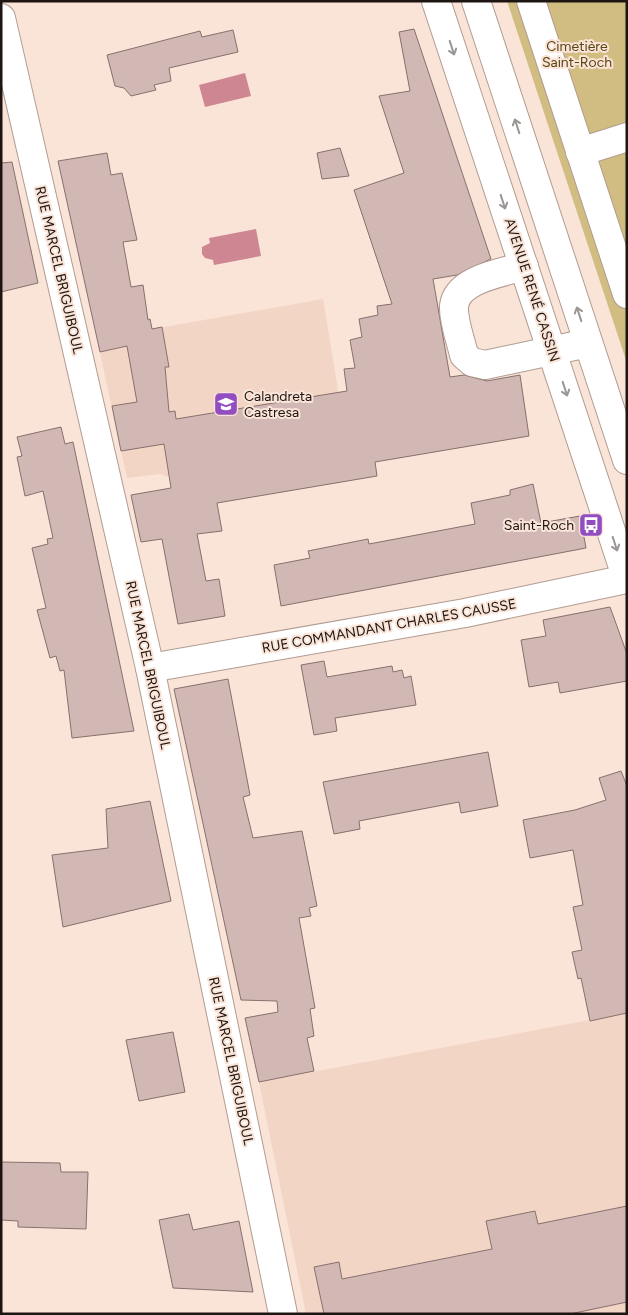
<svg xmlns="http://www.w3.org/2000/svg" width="628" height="1315" font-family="Figtree,sans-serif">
<rect width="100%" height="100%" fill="#fae3d7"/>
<g fill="#f3d5c5">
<polygon points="323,299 353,480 176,510 169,477 160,474 127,478 97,339"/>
<polygon points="627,1013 627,1314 306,1314 259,1082"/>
</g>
<polygon fill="#d1bc82" points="507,1 627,1 627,363"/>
<g fill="#cd8692">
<polygon points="245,73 251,96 205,107 199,85"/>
<polygon points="256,229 261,256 214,265 213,260 205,258 202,254 202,247 210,243 209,238"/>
</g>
<g fill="#d2b8b4" stroke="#87706c">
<polygon points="414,29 491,259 457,275 433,279 450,377 464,375 487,381 520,375 529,436 375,462 377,476 217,503 222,531 197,534 206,581 219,579 225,616 178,624 162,539 141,542 131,495 171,488 164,444 121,451 112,406 137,402 127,346 100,352 58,161 107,153 111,175 122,173 137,240 123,242 131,287 143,285 148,320 150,319 152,329 162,327 169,367 165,367 169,412 175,411 176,419 347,391 344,369 355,368 350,340 362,337 359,319 378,315 377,306 392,304 354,190 404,173 379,96 410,91 399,32"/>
<polygon points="233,30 238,52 169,68 171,81 154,85 156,90 131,96 124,88 115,86 107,55 200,31 202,37"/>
<polygon points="340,148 349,176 322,179 317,153"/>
<polygon points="12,162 38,283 1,292 1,163"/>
<polygon points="61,427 65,444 73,442 134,731 72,738 64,670 60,671 56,656 50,658 37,610 46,608 32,548 48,544 47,539 53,538 43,491 25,496 17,457 22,456 17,437"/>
<polygon points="533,484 541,523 580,516 586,548 281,606 274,565 310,558 308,551 368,539 369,544 475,524 471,503 510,495 510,490"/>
<polygon points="610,607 627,654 627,681 560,693 558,682 529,687 521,640 546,636 543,620"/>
<polygon points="324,661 327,677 392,666 393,672 402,670 404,678 411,676 416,705 335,718 337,731 314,735 301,665"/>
<polygon points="228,679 250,795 243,797 253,838 302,831 317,906 309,908 311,916 299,918 315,1008 310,1009 314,1036 307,1038 314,1071 259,1082 245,1018 278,1012 277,1001 241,1000 174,689"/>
<polygon points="488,752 498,806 461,813 459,802 359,821 360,829 334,834 323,782"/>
<polygon points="621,771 627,786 627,1013 590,1021 581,978 578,979 572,952 582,950 573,907 583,905 573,850 530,858 523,820 575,810 606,800 599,778"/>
<polygon points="150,801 171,901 63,927 52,855 108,848 106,809"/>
<polygon points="173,1032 185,1092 139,1101 126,1040"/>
<polygon points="1,1162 60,1163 61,1172 88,1172 86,1229 18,1227 18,1221 1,1220"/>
<polygon points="627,1206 627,1302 570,1314 324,1314 314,1267 339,1262 342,1279 492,1249 486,1221 535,1211 538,1224"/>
<polygon points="189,1214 193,1230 239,1221 253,1292 173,1288 159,1220"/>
</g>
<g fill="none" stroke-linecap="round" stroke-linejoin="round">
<defs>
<g id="minor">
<polyline points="531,1 627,294"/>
<polyline points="1,18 150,668 283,1314"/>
<polyline points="580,152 627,137"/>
<path d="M 524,266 C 502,273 457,279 454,306 C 453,321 461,341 464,355 L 472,362 L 485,365 L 588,343"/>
<polyline points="150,668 465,613 627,579"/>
</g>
<g id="major">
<polyline points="436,1 627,579"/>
<polyline points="476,1 627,460"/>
</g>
</defs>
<use href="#minor" stroke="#b19c91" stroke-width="30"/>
<use href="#major" stroke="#b19c91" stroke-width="30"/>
<use href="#minor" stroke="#fff" stroke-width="28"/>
<use href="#major" stroke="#fff" stroke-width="28"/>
</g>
<defs><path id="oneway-shaft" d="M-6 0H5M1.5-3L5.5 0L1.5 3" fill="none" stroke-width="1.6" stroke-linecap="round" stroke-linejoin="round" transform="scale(1.25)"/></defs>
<g stroke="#999694">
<use href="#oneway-shaft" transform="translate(452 48) rotate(72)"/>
<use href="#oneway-shaft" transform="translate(517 126) rotate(-108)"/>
<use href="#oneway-shaft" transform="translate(503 202) rotate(72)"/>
<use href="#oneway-shaft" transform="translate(579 314) rotate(-108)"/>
<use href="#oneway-shaft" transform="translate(565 389) rotate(72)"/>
<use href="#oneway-shaft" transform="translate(615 544) rotate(72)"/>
</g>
<defs>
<symbol id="school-square" viewBox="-11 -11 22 22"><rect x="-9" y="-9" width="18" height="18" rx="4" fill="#924dc1" stroke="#fae3d7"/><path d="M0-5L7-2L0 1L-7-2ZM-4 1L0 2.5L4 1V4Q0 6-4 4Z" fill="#fff"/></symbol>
<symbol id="bus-square" viewBox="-11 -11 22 22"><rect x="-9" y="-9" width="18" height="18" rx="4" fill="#924dc1" stroke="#fae3d7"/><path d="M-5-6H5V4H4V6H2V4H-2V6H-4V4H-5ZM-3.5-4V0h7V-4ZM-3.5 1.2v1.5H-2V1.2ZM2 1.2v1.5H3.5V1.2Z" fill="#fff"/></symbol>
</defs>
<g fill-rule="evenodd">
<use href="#school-square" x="212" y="390" width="28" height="28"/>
<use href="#bus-square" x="577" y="511" width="28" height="28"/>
</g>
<g text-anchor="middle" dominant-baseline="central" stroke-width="4" stroke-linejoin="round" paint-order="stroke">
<g font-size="14" fill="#574613" stroke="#fae3d7">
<text x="577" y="46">Cimetière<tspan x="577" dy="16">Saint-Roch</tspan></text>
</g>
<g font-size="14" fill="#1c1511" stroke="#fae3d7">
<text transform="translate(59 270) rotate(77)">RUE MARCEL BRIGUIBOUL</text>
<text transform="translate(532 290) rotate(72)">AVENUE RENÉ CASSIN</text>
<text transform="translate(389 626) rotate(-10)">RUE COMMANDANT CHARLES CAUSSE</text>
<text transform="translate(148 665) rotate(78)">RUE MARCEL BRIGUIBOUL</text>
<text transform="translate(231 1061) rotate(78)">RUE MARCEL BRIGUIBOUL</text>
</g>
<g font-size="14" fill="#1c1511" stroke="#fae3d7" text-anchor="start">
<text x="244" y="396">Calandreta<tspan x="244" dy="16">Castresa</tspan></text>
<text x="574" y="525" text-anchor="end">Saint-Roch</text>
</g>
</g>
<rect width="628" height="1315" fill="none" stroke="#1c1511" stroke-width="5"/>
</svg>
